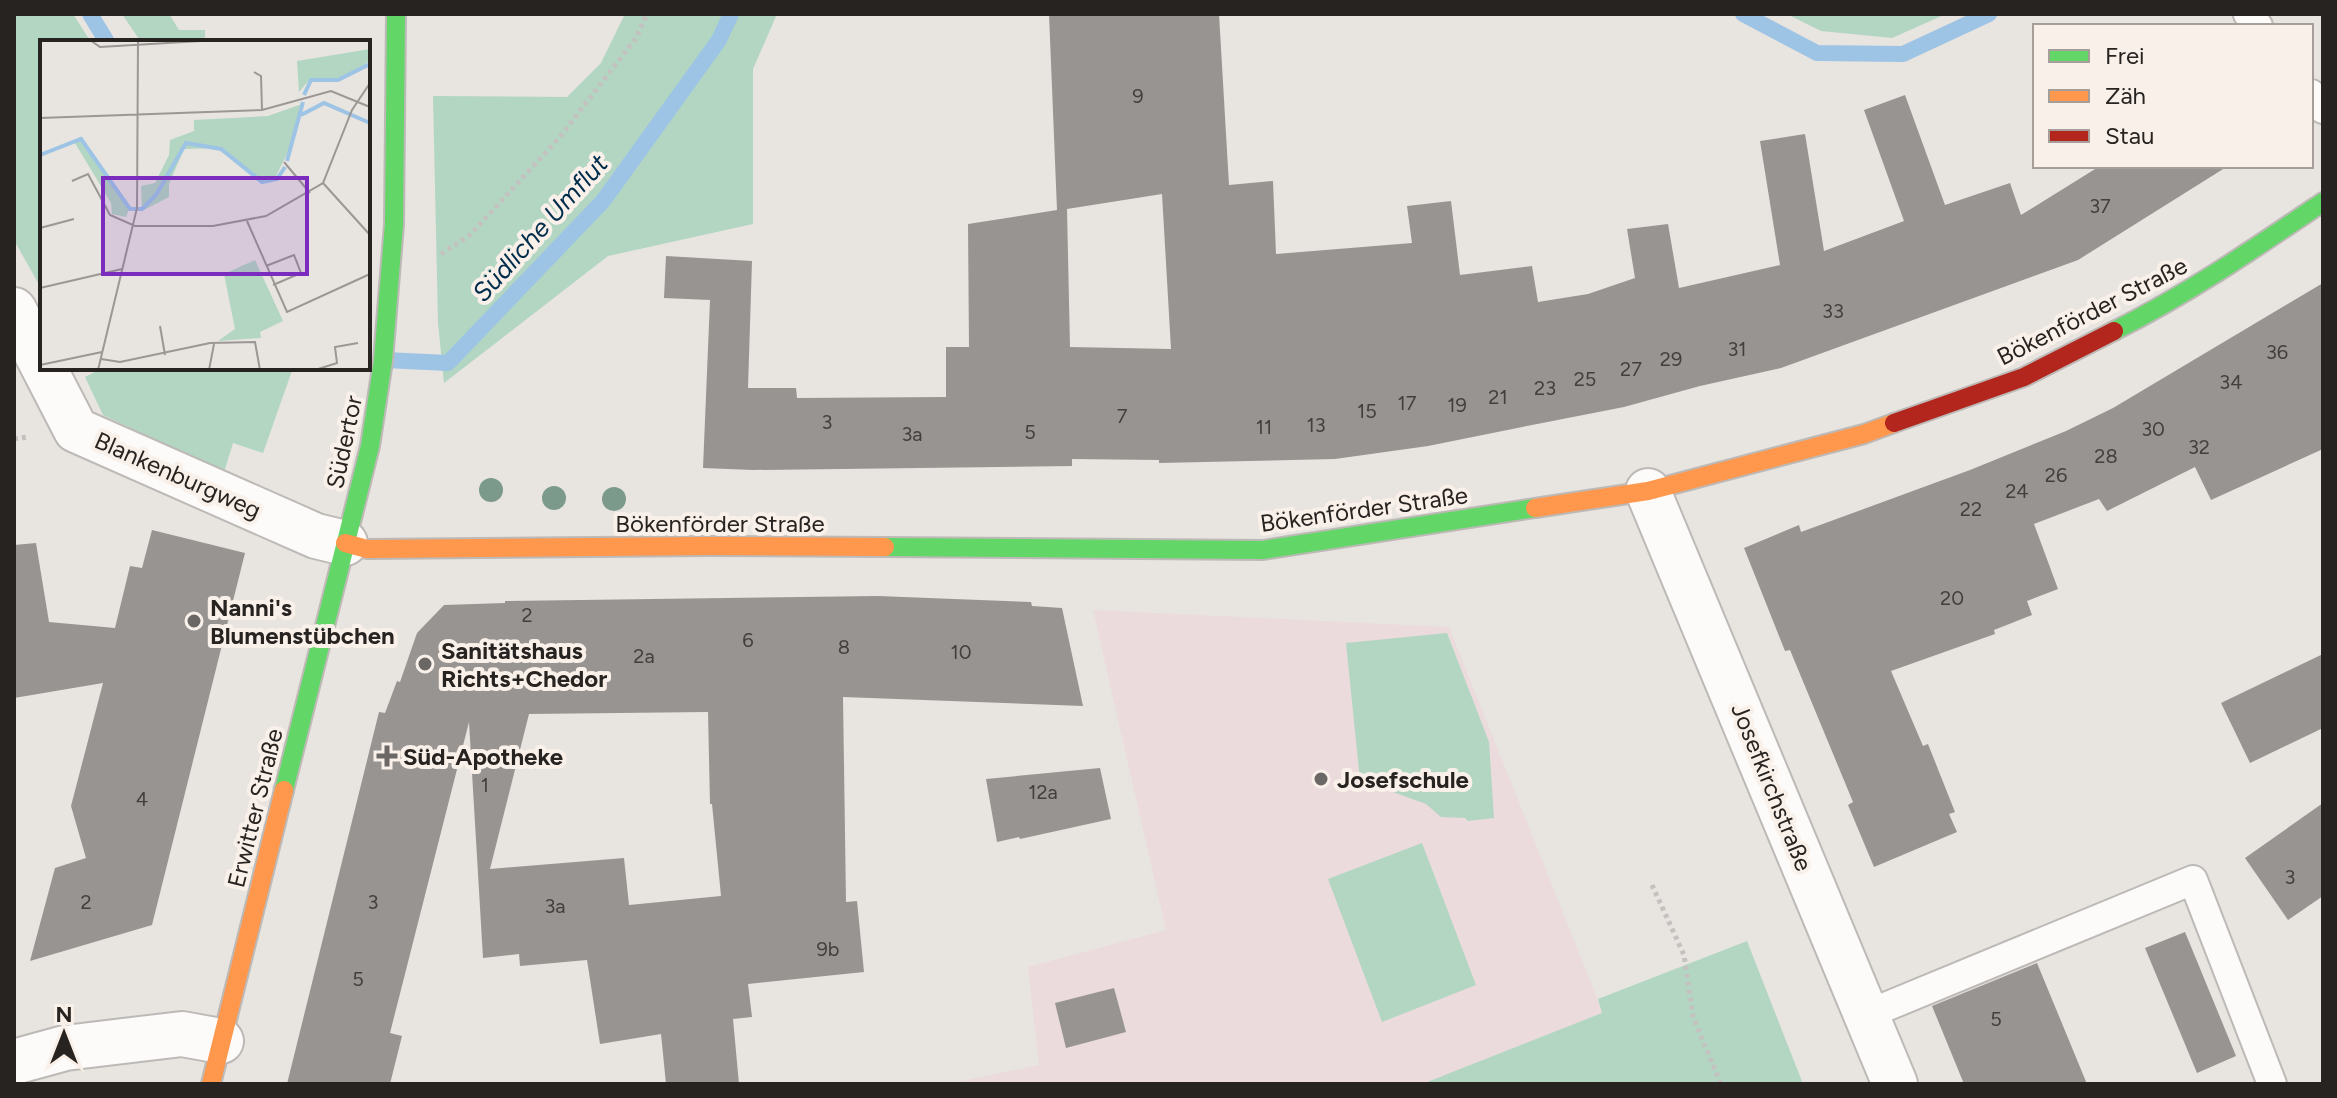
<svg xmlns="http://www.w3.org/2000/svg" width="2337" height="1098" font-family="Figtree,sans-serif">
<rect width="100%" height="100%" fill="#e8e4e0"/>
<polygon fill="#ebdbdc" points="1093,610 1449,627 1603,1013 1422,1084 947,1084 1039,1065 1028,967 1166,930"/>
<g fill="#b2d6c2">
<polygon points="14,14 73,14 91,42 42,42 42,290 14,240"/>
<polygon points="122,14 169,14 179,30 205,30 205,42 141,42"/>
<polygon points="625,14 777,14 753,69 753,224 608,256 444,383 438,323 433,96 567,97 601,63"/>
<polygon points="1787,14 1946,14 1892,38 1821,31"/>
<polygon points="103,368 293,368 263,453 233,443 224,472 103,415 85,377"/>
<polygon points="1447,633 1489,742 1494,818 1468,821 1465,818 1441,817 1426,804 1360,780 1346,643"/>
<polygon points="1422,843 1476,985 1382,1022 1328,879"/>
<polygon points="1747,941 1803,1084 1422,1084 1602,1013 1598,999"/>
</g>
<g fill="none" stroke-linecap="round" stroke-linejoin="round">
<g stroke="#9dc4e5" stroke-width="16">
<polyline points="90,14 107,42"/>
<polyline points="1743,14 1817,53 1903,54 1989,14"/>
<polyline points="385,360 448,363 603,201 719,40 731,14"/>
</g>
</g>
<g fill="#989492" fill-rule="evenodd">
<path d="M 1049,14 L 1219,14 L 1229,185 L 1273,181 L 1276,254 L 1412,243 L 1407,206 L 1451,201 L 1460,275 L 1532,266 L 1538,302 L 1588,294 L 1635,278 L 1627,229 L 1668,224 L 1679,288 L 1780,265 L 1760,141 L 1805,134 L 1824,251 L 1904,221 L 1864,110 L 1905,95 L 1945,205 L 2010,183 L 2021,215 L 2100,166 L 2228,166 L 2078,260 L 1781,368 L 1700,386 L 1624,407 L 1527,426 L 1428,446 L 1335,459 L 1159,463 L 1159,460 L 1072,459 L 1072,466 L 753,470 L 703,468 L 710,300 L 664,298 L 666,256 L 752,261 L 748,388 L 796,388 L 797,398 L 946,397 L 946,347 L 969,347 L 968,224 L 1057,210 ZM 1162,194 L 1171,349 L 1070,347 L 1067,209 Z"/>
<polygon points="2323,283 2323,449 2211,500 2195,467 2107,511 2099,499 2034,524 2058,589 2027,601 2032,615 1994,630 1995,634 1891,671 1923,746 1928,744 1955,812 1949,814 1957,832 1874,867 1848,805 1853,802 1790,650 1785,651 1744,548 1799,525 1801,532 1970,470 2066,431 2113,408"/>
<polygon points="152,530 245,553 152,925 30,961 55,868 86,858 71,806 103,683 14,698 14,545 36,543 49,622 115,628 130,566 142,568"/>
<path d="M 878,596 L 1031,602 L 1032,606 L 1062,608 L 1083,706 L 843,697 L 846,902 L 857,901 L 864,972 L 748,984 L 752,1017 L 733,1019 L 739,1084 L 666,1084 L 661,1034 L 600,1044 L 587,960 L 520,966 L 519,954 L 483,958 L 469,722 L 390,1033 L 402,1036 L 390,1084 L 287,1084 L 379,712 L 385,713 L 397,681 L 400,682 L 417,633 L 444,605 L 505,603 L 505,601 ZM 708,712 L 710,804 L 712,804 L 721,896 L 629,905 L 624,858 L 490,869 L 529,714 Z"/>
<polygon points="2323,654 2323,728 2250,763 2221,703"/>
<polygon points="1100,768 1111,819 1020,839 1019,837 997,842 986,779"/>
<polygon points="2323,803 2323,896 2288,920 2245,858"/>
<polygon points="2185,932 2236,1056 2197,1073 2145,948"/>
<polygon points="2037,963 2087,1084 1964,1084 1932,1006"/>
<polygon points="1114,988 1126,1032 1066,1048 1055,1003"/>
</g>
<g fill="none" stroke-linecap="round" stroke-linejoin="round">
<defs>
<g id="lane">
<polyline points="2248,14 2258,26"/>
<polyline points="2311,94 2323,109"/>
<polyline points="1866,1015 2193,880 2272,1084"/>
</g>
<g id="street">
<polyline points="14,310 42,364"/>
<polyline points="44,368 76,430 316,536 345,543"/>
<polyline points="1648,491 1895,1084"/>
<polyline points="14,1062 65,1048 182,1034 221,1041"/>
</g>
<g id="fast">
<path d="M 2114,331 C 2188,294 2255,248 2323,202"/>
<polyline points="885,547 1263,550 1535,508"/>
<polyline points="284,790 370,446 383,361 394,224 396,14"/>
</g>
<g id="slow">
<polyline points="1535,508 1648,491 1864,434 1894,423"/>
<polyline points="345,543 367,549 708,546 885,547"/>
<polyline points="211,1084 284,790"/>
</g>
<polyline id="jam" points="1894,423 2024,377 2114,331"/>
</defs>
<use href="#lane" stroke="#bdb9b6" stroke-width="32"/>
<use href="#street" stroke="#bdb9b6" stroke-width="48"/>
<use href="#fast" stroke="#bdb9b6" stroke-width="22"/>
<use href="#slow" stroke="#bdb9b6" stroke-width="22"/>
<use href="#jam" stroke="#bdb9b6" stroke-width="22"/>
<g stroke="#c4c2c0" stroke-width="5" stroke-dasharray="4 4" stroke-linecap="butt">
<polyline points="441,254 470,235 559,138 636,38 647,14"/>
<polyline points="14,439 27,437"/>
<polyline points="1652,885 1684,955 1693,1017 1721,1084"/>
</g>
<use href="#lane" stroke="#fcfbfa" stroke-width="28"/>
<use href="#street" stroke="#fcfbfa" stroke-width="44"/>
<use href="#fast" stroke="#63d668" stroke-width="18"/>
<use href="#slow" stroke="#ff974d" stroke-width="18"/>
<use href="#jam" stroke="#b3261e" stroke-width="18"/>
</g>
<g fill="#7c9a8b">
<circle cx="491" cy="490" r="12"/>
<circle cx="554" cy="498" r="12"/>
<circle cx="614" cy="499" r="12"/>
</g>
<g fill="#6b6764" stroke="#f9f0e9" stroke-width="3">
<circle cx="194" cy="621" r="8"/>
<circle cx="425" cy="664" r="8"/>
<path d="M383 744h8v8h8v8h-8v8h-8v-8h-8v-8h8z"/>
<circle cx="1321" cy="779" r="8"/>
</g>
<g text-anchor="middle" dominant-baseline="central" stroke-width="8" stroke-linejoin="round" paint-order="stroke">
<g font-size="20" fill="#433f3d">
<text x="1138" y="96">9</text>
<text x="2100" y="206">37</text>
<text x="1833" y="311">33</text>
<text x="1737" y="349">31</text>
<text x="2277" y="352">36</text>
<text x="1671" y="359">29</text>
<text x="1631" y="369">27</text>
<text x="1585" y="379">25</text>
<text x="2231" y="382">34</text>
<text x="1545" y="388">23</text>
<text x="1498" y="397">21</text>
<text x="1407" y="403">17</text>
<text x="1457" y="405">19</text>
<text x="1367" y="411">15</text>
<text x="1122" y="416">7</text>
<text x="827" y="422">3</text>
<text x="1316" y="425">13</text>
<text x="1264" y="427">11</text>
<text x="2153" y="429">30</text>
<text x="1030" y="432">5</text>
<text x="912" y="434">3a</text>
<text x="2199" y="447">32</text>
<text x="2106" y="456">28</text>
<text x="2056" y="475">26</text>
<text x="2017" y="491">24</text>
<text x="1971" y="509">22</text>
<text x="1952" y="598">20</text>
<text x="527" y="615">2</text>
<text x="748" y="640">6</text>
<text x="844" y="647">8</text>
<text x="961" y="652">10</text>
<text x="644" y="656">2a</text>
<text x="485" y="785">1</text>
<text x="1043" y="792">12a</text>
<text x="142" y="799">4</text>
<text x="2290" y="877">3</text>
<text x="86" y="902">2</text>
<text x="373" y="902">3</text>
<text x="555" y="906">3a</text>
<text x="828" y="949">9b</text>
<text x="358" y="979">5</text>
<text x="1996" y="1019">5</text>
</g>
<g font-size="24" fill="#272321" stroke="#f9f0e9">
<text transform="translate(2092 311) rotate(-27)">Bökenförder Straße</text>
<text transform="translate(344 442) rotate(-78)">Südertor</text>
<text transform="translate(178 475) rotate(24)">Blankenburgweg</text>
<text transform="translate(1364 509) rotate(-8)">Bökenförder Straße</text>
<text x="720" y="523">Bökenförder Straße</text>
<text transform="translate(1772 787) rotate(68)">Josefkirchstraße</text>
<text transform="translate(255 808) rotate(-76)">Erwitter Straße</text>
</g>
<g font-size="24" font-weight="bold" fill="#272321" stroke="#f9f0e9" text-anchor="start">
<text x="210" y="607">Nanni's<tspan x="210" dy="28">Blumenstübchen</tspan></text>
<text x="441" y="650">Sanitätshaus<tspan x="441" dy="28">Richts+Chedor</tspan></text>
<text x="403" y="756">Süd-Apotheke</text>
<text x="1337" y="779">Josefschule</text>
</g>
<g font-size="26" font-style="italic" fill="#002c4b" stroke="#f9f0e9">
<text transform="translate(540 228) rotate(-48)">Südliche Umflut</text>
</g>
</g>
<g transform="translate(40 40)">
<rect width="330" height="330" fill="#e8e4e0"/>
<path d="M 330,9 L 329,21 L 318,30 L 300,38 L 270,39 L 259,52 L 257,21 ZM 262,64 L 251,106 L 235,138 L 213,136 L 183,108 L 144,109 L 129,144 L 129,157 L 102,171 L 101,146 L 115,143 L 129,115 L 130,100 L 154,91 L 154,80 L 228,76 ZM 40,101 L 89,169 L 86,177 L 72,174 L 71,163 L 35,103 ZM 215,220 L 243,281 L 220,292 L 221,298 L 178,301 L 195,289 L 184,234 Z" fill="#b2d6c2"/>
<path fill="none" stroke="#9dc4e5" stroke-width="4" d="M 264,55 L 271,40 L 298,40 L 330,24M 261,75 L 284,63 L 330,83M 0,115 L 41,99 L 90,169 L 102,169 L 116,155 L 146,103 L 181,109 L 222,142 L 237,139 L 245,127M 247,121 L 263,62"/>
<path fill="none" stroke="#9b9794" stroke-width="2" d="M 50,0 L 60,7 L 178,0M 214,32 L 221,36 L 222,70M 0,78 L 222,70 L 291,51 L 330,67M 244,122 L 270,153M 32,141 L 48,134 L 70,175 L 95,186 L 173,186 L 226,176 L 283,143 L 312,70 L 330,43M 283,143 L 330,195M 207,181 L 247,272 L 330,234M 0,188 L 34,179M 226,226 L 254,215 L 261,233 L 233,245M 0,248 L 82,229M 120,286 L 125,315M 61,319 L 80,322 L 170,303 L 215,302 L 220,330M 0,325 L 62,312M 58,330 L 97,168 L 98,0M 169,330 L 174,304M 275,330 L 297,323 L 295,307 L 318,303"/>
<path fill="#7b2cbf" fill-opacity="0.15" stroke="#7b2cbf" stroke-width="4" d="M 63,138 L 267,138 L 267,234 L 63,234 Z"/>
<rect width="330" height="330" fill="none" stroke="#272321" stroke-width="4"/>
</g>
<rect width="2337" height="1098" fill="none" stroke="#272321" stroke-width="32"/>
<rect x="2033" y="24" width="280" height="144" fill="#f9f0e9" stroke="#a59e99" stroke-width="2"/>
<rect x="2049" y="50" width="40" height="12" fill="#63d668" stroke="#a59e99" stroke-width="2"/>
<text x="2105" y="64" font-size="24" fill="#272321">Frei</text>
<rect x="2049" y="90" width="40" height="12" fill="#ff974d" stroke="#a59e99" stroke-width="2"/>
<text x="2105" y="104" font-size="24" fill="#272321">Zäh</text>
<rect x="2049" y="130" width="40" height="12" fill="#b3261e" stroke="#a59e99" stroke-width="2"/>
<text x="2105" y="144" font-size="24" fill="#272321">Stau</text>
<g transform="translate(64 1034)" stroke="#f9f0e9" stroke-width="6" paint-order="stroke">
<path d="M0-6L14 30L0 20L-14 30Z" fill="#272321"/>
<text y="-12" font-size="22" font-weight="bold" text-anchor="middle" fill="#272321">N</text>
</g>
</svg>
